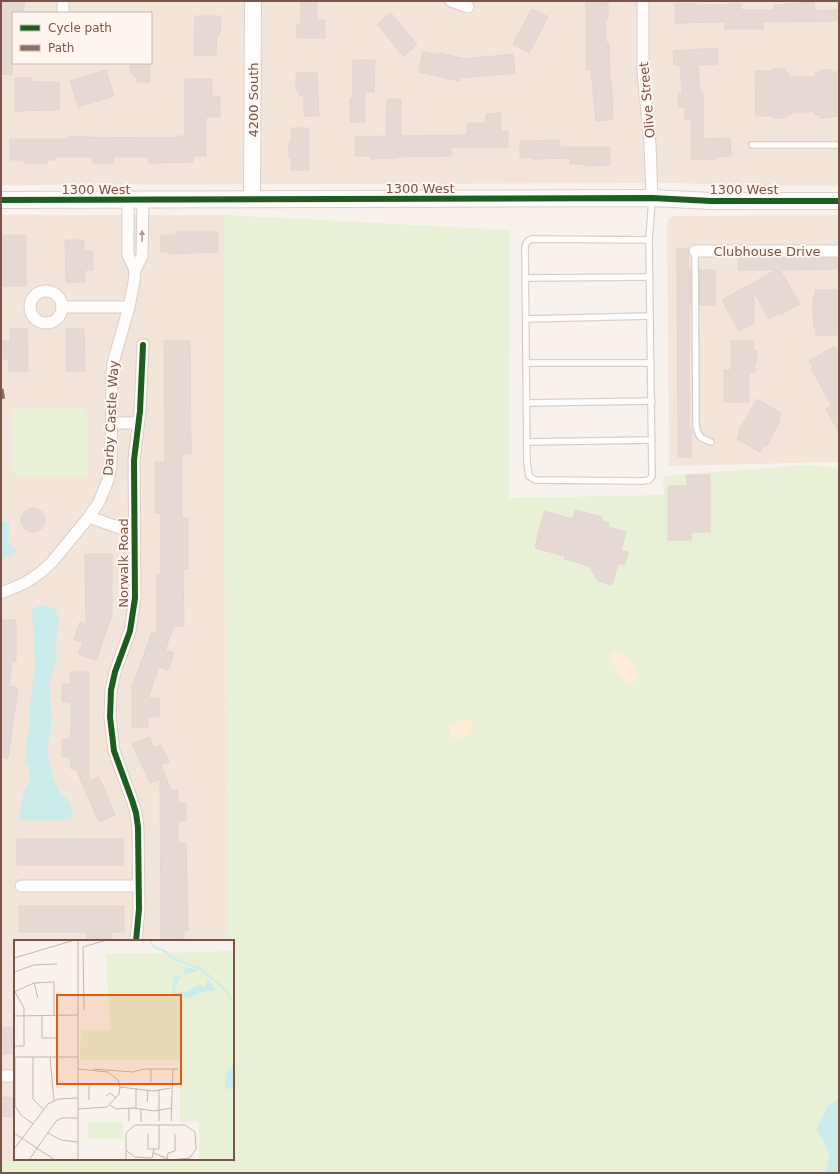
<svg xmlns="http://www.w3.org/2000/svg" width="840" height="1174" font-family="'DejaVu Sans',sans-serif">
<rect width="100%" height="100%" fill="#f9f2ec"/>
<g fill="#f4e5da" fill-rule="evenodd">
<path d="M 1,1 L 839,1 L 839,186 L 750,186 L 678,183 L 1,185 ZM 13,13 L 151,13 L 151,63 L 13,63 Z"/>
<polygon points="1,215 224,215 228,941 15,941 15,1159 229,1159 229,1160 1,1161"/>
<polygon points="839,215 839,462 669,466 667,225 669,218 675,216"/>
</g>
<g fill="#e8f0d5">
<polygon points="224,215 510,230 509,498 664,495 663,476 806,465 839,468 839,1173 1,1173 1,1161 228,1160 233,1159 233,941 227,941 223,326"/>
<polygon points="16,407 84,408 87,412 88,473 83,477 15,477 11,472 11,412"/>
</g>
<g fill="#fcedd4">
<path d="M 613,652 C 627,652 635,665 638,678 L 634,682 L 629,683 L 623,679 L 610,660 L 610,656 Z"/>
<path d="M 465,719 L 470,721 L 473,725 L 470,733 L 465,738 L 453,738 C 449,734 447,731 450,725 Z"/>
</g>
<g fill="#cceceb">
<polygon points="1,521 10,523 8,541 17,552 1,560"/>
<polygon points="40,605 51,607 57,612 59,619 56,643 57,658 49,683 52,719 48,745 48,753 52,776 60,793 66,797 71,806 73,815 69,820 32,821 18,818 25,788 30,782 29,767 25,763 27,739 30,727 30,704 35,666 32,609"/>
<path d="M 839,1098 L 839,1173 L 824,1173 C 835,1154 826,1148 817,1129 L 827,1107 Z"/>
</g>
<g fill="#e6d9d3" stroke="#e3d4ce">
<polygon points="2,1 25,1 23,13 13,13 12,75 1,74 1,12"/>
<polygon points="301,1 317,1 317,20 325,20 325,38 297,38 297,24 301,24"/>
<polygon points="586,1 608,1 608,20 606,20 606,43 609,43 610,79 611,79 613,105 612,105 613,119 596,121 591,70 586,70"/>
<polygon points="814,2 814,11 839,10 839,21 763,22 763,29 725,29 725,22 675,23 675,4 699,4 699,5 741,4 741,10 774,10 774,5"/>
<polygon points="532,9 548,17 529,53 513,44"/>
<polygon points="391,13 417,45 403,56 377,24"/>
<polygon points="195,16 221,16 220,34 217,34 216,55 194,55"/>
<polygon points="718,48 718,64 698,65 700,92 703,92 703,139 730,138 731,156 717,157 717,159 691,160 691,119 685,119 685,107 678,107 678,93 682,93 680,65 674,65 673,51"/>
<polygon points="423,52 437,55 438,53 465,59 513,54 515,73 460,78 459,81 419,72"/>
<polygon points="353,60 375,60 374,92 365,92 365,122 350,122 350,98 353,98"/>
<polygon points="130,63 150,63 150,82 137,82 137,79 130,71"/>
<polygon points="772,69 785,69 785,73 789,73 789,77 815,77 815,73 820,73 820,70 832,70 832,72 839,72 839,116 820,118 820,114 815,115 815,112 791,112 791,115 786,115 786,118 773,118 773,116 756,116 755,71 772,71"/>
<polygon points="106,70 114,96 78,107 70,81"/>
<polygon points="296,73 317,73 319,116 304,116 304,95 299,95 298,90 296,90"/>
<polygon points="15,78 32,78 32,82 59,82 59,110 15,111"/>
<polygon points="185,79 212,79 212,96 220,96 220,117 206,117 206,156 193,156 193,162 149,163 149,157 113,157 113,163 93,163 93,157 55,157 55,160 47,160 47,163 25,163 25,160 10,160 10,139 68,139 68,137 178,138 178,136 185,136"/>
<polygon points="387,99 401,99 401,136 467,135 467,123 486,123 486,114 501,113 501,131 508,131 508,147 451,147 451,156 397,157 397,158 370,159 370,156 355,156 355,137 386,136"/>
<polygon points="291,128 309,128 309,170 291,170 291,157 289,158 289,143 291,143"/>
<polygon points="560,140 560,147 610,147 610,165 584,166 584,164 570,164 570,158 533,159 533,157 520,158 520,141"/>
<polygon points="176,232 218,232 218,252 168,254 168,252 161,252 161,235 176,235"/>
<rect x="1" y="235" width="25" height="51"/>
<polygon points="65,240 84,240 84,252 93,251 93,270 85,270 85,282 66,282"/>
<polygon points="677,249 688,249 689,270 691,270 691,305 689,305 689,428 691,428 691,457 678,457"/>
<polygon points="738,258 839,258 839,269 780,270 800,304 780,315 779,313 769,319 754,292 754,323 739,331 722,300 776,270 738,270"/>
<polygon points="699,270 715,270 715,305 700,305"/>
<polygon points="815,290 839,290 839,335 816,335 816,328 814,328 813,315 813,297 815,297"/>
<polygon points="10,329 27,329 28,371 9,371 9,359 1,359 1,341 10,341"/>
<polygon points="66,329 84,329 85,371 66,371"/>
<polygon points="164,341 190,341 191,454 182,454 182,518 188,518 188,569 183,569 184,626 174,626 165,650 174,653 168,670 159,667 148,698 159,698 159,717 148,717 148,727 132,727 132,685 133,685 152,632 157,634 157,575 161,575 161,513 155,513 155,462 165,462"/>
<polygon points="731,341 754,341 754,351 757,351 757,362 755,362 755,372 749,373 749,402 724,402 724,370 731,370"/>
<polygon points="835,346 839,354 839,433 826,409 832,406 811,368 813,367 809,361"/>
<polygon points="757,399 781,413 778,420 780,421 766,447 764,446 760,452 737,439 740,433 738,432"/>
<polygon points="686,475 710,475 710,532 691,532 691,540 668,540 668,486 687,486"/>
<circle cx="33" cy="520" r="12"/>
<polygon points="575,510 602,517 601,521 609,523 608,527 626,532 621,551 628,552 625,565 618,563 612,585 598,581 589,566 564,559 565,556 535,548 544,511 573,519"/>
<polygon points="85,554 112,554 112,615 96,660 78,654 83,643 74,639 80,622 86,625"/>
<polygon points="1,620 16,620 16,662 12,662 9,686 18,688 8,758 1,757"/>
<polygon points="70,672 89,672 89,781 99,777 115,815 99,822 76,769 71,769 70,757 62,757 62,739 70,739 71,727 71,702 62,702 62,684 71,684"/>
<polygon points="149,737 154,748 161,745 169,762 161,765 171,790 178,790 178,803 186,803 186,821 178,821 178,843 186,843 188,930 184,930 184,941 161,941 160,779 150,783 132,744"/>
<rect x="17" y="839" width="106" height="26"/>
<polygon points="19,906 124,906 124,932 112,932 112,941 86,941 86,932 19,932"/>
<polygon points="1,1027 15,1027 15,1053 1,1054"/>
<polygon points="1,1097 15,1098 15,1117 1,1116"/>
</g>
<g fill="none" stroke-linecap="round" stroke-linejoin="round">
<defs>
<g id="lane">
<polyline points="752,145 839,145"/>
<polyline points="649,240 531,239 527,242 525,247 527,463 529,476 535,480 643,481 649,480 652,476 649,240 652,200"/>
<path d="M 695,251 L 696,425 C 698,437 700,438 711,442"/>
<polyline points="526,278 650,277"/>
<polyline points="526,319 650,316"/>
<polyline points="526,363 651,363"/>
<polyline points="527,403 652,401"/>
<polyline points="527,442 652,440"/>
</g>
<g id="street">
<polyline points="63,1 63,13"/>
<polyline points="451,1 468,7"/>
<polyline points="643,1 643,72 650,144 652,198"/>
<polyline points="128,200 128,255 135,270"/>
<polyline points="695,251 839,251"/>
<circle cx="46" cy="307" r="16"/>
<polyline points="63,307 129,307"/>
<polyline points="112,423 138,423"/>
<polyline points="89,517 123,529 134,529"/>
<polyline points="1,593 25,583 40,573 52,562 89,517 99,502 108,480 111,466 112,374 113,363 129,307 134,282 135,270 142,256 143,200"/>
<polyline points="21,886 139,886"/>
<polyline points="136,941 139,909 138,827 136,813 132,800 114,751 110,717 111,690 115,672 130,631 135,598 134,460 140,411 143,345"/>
<polyline points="1,1076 15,1076"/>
</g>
<g id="secondary">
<polyline points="252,199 253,1"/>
<polyline points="1,200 652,198 711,201 839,201"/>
</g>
</defs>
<use href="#lane" stroke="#d8cec9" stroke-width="8"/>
<use href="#street" stroke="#d8cec9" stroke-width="13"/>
<use href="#secondary" stroke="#dacfca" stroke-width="18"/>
<use href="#lane" stroke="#fefdfc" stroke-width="5.5"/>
<use href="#street" stroke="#fefdfc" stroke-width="11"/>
<use href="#secondary" stroke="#fefdfc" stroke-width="16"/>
<polyline stroke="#8d6e63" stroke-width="5" stroke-dasharray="10 5" stroke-linecap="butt" points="1,389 3,401"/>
<defs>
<g id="cycleway">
<polyline points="1,200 652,198 711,201 839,201"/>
<polyline points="136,941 139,909 138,827 136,813 132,800 114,751 110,717 111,690 115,672 130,631 135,598 134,460 140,411 143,345"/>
</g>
</defs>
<use href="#cycleway" stroke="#fff7ef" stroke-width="8"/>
<use href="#cycleway" stroke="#1b5e20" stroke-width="6"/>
</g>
<defs><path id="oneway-solid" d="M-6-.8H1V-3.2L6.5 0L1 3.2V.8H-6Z"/></defs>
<use fill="#b0988f" href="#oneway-solid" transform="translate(142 236) rotate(-89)"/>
<g text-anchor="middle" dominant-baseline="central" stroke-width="4" stroke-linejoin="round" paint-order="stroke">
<g font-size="13" fill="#7c5447" stroke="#fff7ef">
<text transform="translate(253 100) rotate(-90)">4200 South</text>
<text transform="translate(647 100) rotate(-95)">Olive Street</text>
<text x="420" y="188">1300 West</text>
<text x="96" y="189">1300 West</text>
<text x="744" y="189">1300 West</text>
<text x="767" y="251">Clubhouse Drive</text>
<text transform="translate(111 418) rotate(-87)">Darby Castle Way</text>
<text transform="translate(123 563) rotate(-90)">Norwalk Road</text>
</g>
</g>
<g transform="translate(14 940)">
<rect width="220" height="220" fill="#f9f2ec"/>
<path d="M 220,11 L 220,220 L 185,220 L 185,182 L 166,182 L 166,120 L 66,120 L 67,90 L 96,90 L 92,14 ZM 74,182 L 109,182 L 109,199 L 74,199 Z" fill="#e8f0d5"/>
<path d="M 171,27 L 182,29 L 184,32 L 176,32 L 165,38 L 161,52 L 172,52 L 185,45 L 191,47 L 194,39 L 202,50 L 185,53 L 175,58 L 160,56 L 158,50 L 160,37 L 170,35 ZM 220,127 L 220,149 L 214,149 L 211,146 L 211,138 L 214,129 Z" fill="#cceceb"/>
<path fill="none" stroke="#cceceb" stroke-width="2" d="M 135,0 L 140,7 L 151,11 L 160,19 L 187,29 L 211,49 L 220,64"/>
<path fill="none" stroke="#c7b3aa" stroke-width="1" d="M 64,0 L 64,220M 0,18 L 61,0M 0,32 L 20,25 L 43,24M 20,43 L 24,58M 0,50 L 10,68 L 10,106 L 0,106M 0,52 L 20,43 L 40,42 L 40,76M 70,70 L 69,7 L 93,0M 0,76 L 64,75M 28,76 L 28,98 L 42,98 L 44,94M 1,117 L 1,166 L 7,175 L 19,184M 1,117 L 64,117M 19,117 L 19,159 L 29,169M 36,117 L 40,160M 64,129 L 94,132 L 104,140 L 106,147 L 105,154 L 93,167 L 64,169M 79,129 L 119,132 L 130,129 L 164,129M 137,129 L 137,142M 75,146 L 75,160M 106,147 L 139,151 L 157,148M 92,156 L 96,153 L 102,158M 133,162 L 134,150M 96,165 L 102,169 L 120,168 L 140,171 L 157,168M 115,168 L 115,181M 122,168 L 122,148M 145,181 L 145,150M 157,181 L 159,129M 127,182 L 127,169M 0,193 L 41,220M 34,193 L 47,200 L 64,202M 134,194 L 134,208M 0,209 L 34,164 L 44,159 L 64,158M 133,209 L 145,209 L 145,185M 113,211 L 121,217 L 138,218 L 140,209M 153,219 L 154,213 L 161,211 L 161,194M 15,220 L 42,181 L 48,178 L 64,178M 112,220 L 112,193 L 121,185 L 171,185 L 181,192 L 182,209 L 176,218 L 156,220 L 140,213"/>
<path fill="#e8590c" fill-opacity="0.15" stroke="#e8590c" stroke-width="2" d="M 43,55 L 167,55 L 167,144 L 43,144 Z"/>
<rect width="220" height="220" fill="none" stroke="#7c5447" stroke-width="2"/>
</g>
<rect width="840" height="1174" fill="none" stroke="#7c5447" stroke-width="4"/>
<rect x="12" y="12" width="140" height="52" fill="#fff7ef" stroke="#cbb6ac"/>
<rect x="20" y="25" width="20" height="6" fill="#1b5e20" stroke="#cbb6ac"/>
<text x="48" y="32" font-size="12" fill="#7c5447">Cycle path</text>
<rect x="20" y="45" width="20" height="6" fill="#8d6e63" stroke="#cbb6ac"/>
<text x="48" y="52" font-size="12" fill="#7c5447">Path</text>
</svg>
